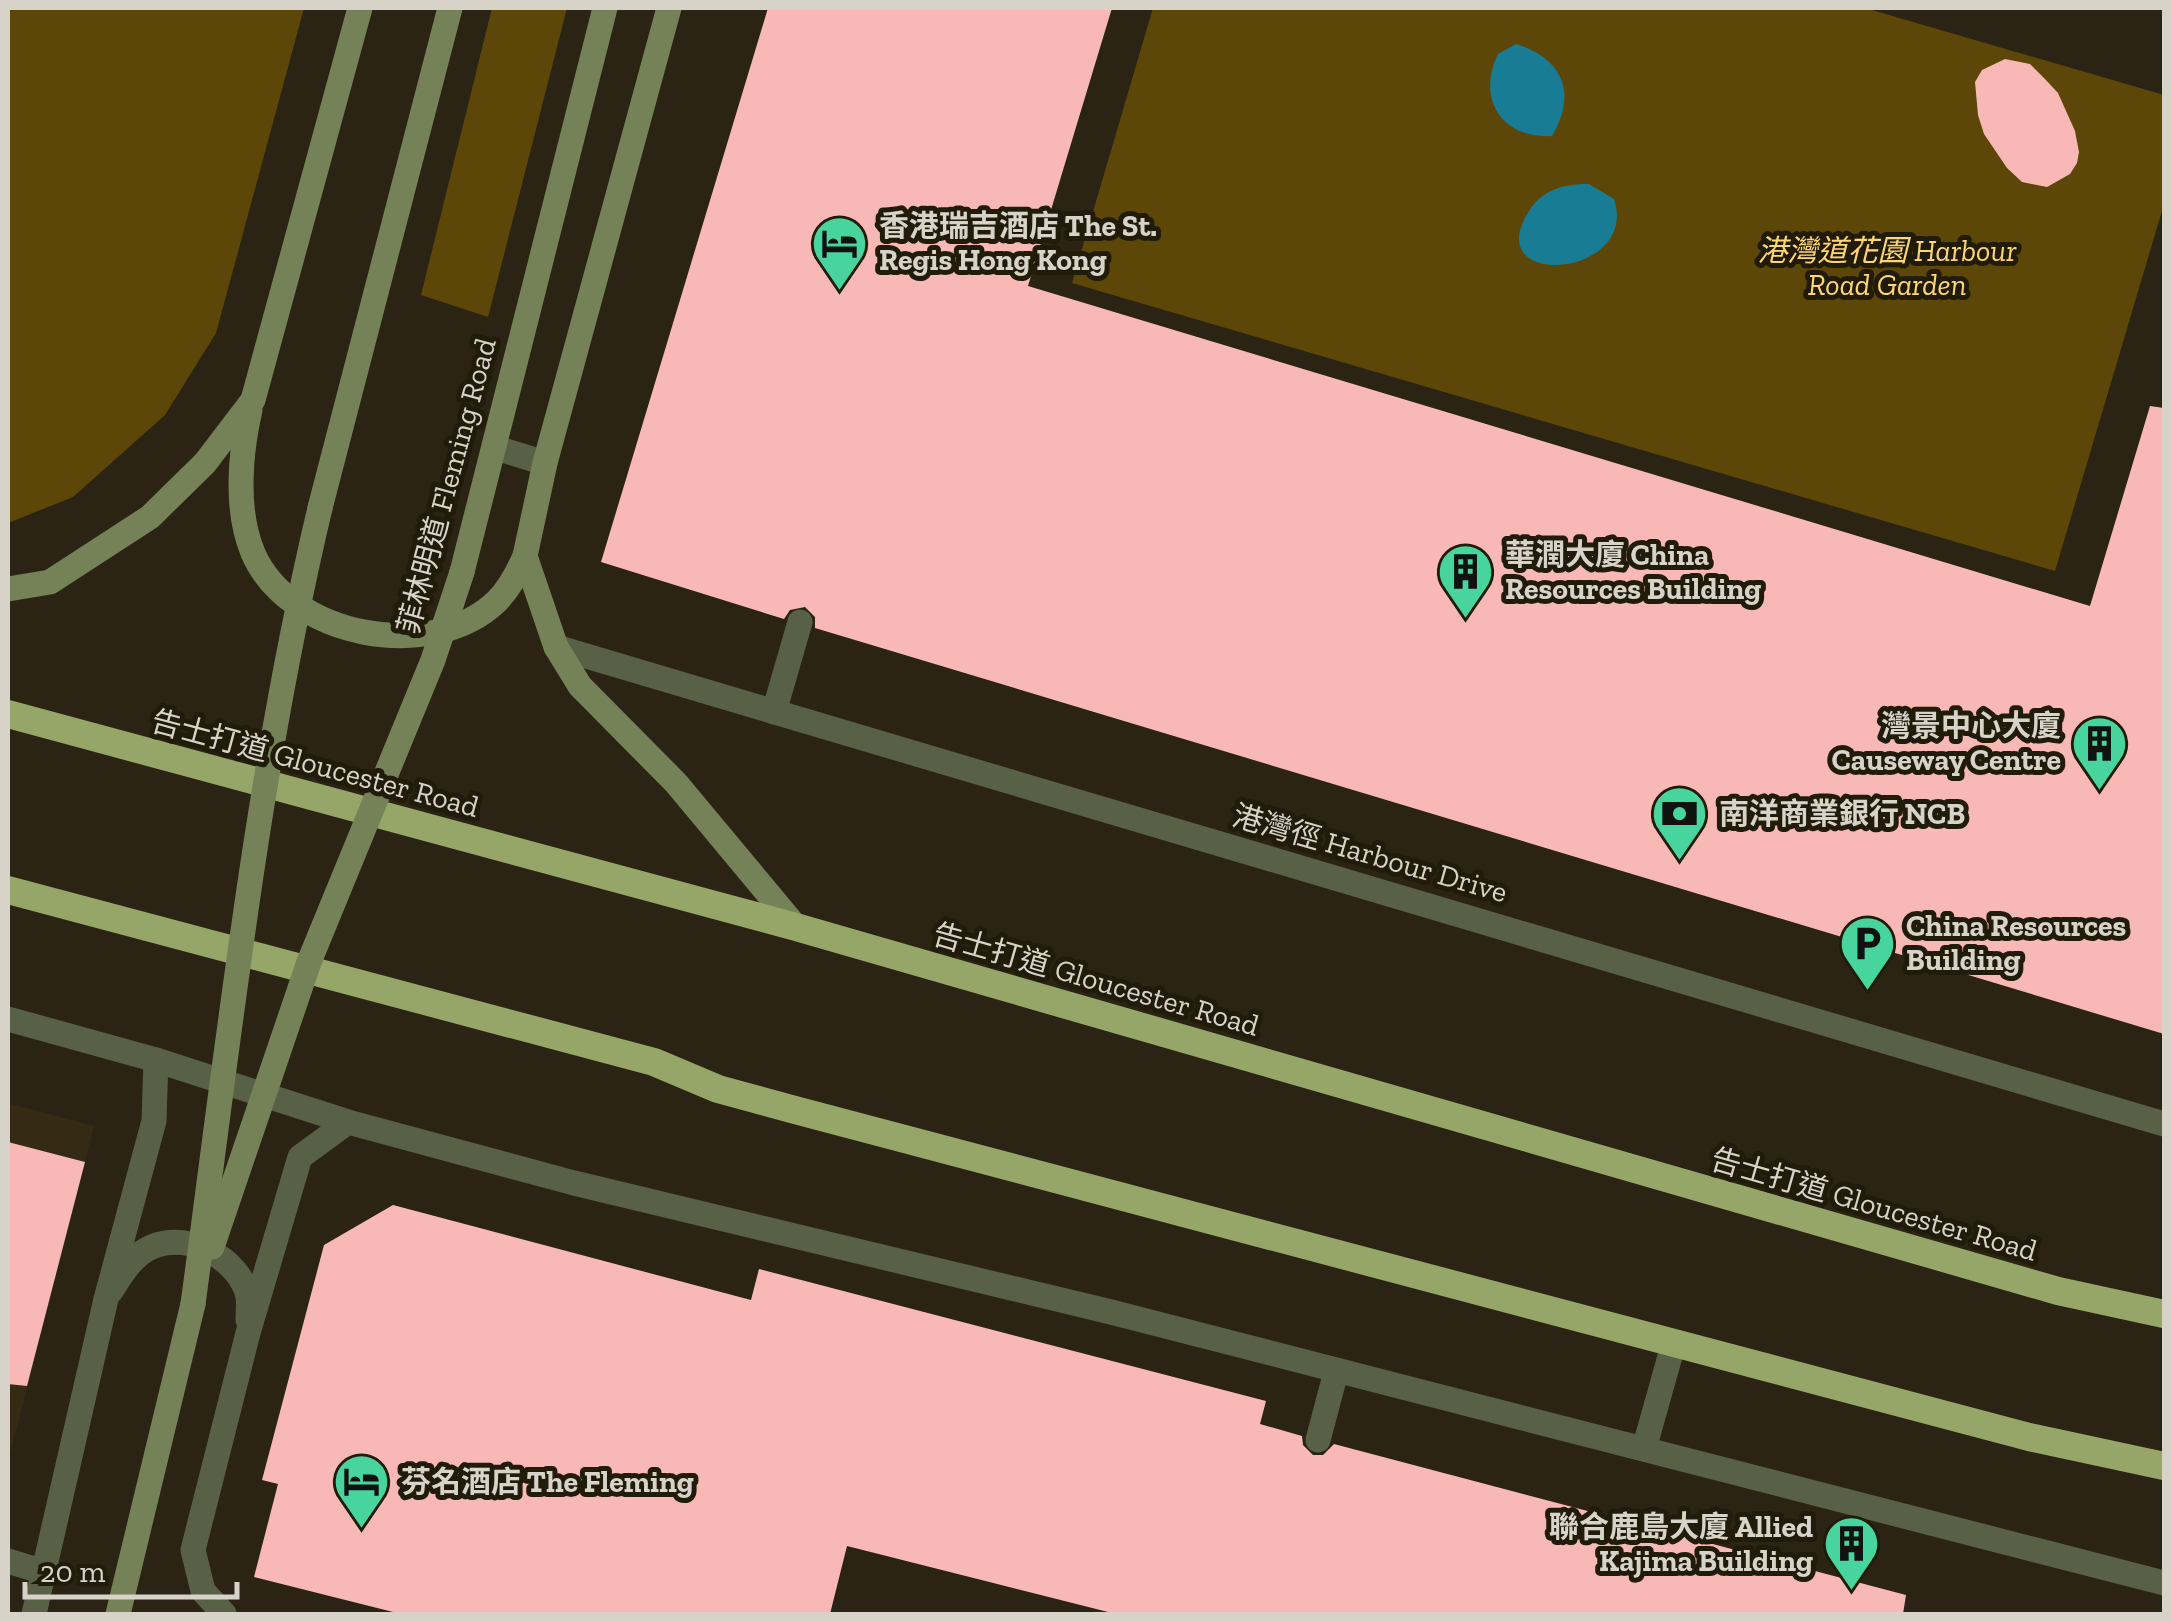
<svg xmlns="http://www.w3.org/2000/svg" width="2172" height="1622" font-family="'Zilla Slab','Noto Sans TC',serif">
<rect width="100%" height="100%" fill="#2b2414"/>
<polygon fill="#352b14" points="8,1103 94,1126 8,1462"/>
<g fill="#5d4708">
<polygon points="8,8 304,8 216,333 165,415 73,497 8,523"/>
<polygon points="492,8 567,8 488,317 421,295"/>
<polygon points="1153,8 1865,8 2164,95 2164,204 2055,571 1072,283"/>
</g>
<g fill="#197c95">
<path d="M 1516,44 C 1562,58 1578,93 1552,136 C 1502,139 1476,99 1498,54 Z"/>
<path d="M 1589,184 L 1614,199 C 1640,278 1478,291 1529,211 C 1543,189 1564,184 1589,184 Z"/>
</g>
<g fill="#f8b8b6">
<polygon points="768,8 1112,8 1028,286 2090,606 2150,406 2164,408 2164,1034 815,628 815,617 805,607 790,610 784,619 601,562"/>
<polygon points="2005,59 2030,64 2044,78 2058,93 2075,131 2079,152 2077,163 2070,174 2047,187 2022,182 2007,168 1984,134 1978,115 1975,82 1982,70"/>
<polygon points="8,1142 85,1162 27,1386 8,1384"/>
<polygon points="393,1205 751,1300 759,1269 1266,1401 1260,1424 1302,1436 1303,1445 1313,1455 1323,1455 1334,1444 1906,1595 1903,1614 1116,1614 847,1546 830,1614 401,1614 254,1577 278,1484 262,1480 324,1245"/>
</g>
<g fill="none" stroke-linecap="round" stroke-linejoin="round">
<g stroke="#586045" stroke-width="25">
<polyline points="506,451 545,463"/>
<polyline points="774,712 800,622"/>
<polyline points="1318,1440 1336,1372"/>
<polyline points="1644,1449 1674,1342"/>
</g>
<g stroke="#586045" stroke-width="25">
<polyline points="556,647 2164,1124"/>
<path d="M 111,1291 C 122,1274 133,1254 154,1246 C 190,1232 239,1259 248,1296 C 249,1303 248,1313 248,1320"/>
<polyline points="8,1561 44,1572"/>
<polyline points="224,1614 203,1591 193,1550 248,1333 300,1157 348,1122"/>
</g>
<g stroke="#586045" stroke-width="25">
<polyline points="8,1019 156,1060 348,1122 574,1183 1111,1312 2164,1583"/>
<polyline points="34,1614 106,1299 154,1121 156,1060"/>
</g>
<g stroke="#758156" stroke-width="25">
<polyline points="669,8 545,463 525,556 556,647 580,686 676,783 796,927"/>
<path d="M 250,410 C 240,454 235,510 253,553 C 289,637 432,664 497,601 C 510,588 518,572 525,556"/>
<polyline points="320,508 450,8"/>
<polyline points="462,572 605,8"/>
<polyline points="8,589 50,582 150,517 205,463 253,400 360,8"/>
<polyline points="118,1614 193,1304"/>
</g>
<g stroke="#95a668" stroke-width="28">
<polyline points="8,714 796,927 2058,1291 2164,1314"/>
<polyline points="8,890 654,1062 718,1089 795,1110 2029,1437 2164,1466"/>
</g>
<g stroke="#758156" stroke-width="25">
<polyline points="212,1247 309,962 433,660 462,572"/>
<path d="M 193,1304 C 229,1038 258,769 320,508"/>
</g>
</g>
<defs>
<symbol id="hotel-pin" viewBox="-11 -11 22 30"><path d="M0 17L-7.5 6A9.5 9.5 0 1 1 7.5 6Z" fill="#48d49d" stroke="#211b0a"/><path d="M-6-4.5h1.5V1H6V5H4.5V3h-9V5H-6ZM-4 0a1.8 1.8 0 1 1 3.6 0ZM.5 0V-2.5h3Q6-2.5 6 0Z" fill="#111"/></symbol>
<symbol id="building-pin" viewBox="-11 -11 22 30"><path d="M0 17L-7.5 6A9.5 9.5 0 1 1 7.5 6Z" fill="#48d49d" stroke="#211b0a"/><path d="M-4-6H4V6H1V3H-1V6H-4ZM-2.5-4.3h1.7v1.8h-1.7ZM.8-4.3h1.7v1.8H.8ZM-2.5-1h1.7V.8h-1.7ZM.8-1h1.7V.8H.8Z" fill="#111"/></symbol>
<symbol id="bank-pin" viewBox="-11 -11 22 30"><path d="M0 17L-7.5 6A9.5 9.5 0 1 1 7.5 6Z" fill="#48d49d" stroke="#211b0a"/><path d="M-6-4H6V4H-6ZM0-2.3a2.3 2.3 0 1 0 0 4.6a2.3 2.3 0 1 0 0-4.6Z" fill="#111"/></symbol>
<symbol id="parking-pin" viewBox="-11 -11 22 30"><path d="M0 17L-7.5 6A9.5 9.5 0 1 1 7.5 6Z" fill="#48d49d" stroke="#211b0a"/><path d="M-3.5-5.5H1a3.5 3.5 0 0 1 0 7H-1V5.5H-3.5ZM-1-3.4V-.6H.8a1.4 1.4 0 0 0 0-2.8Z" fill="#111"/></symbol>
</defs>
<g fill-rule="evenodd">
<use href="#hotel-pin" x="808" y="212" width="63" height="86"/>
<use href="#building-pin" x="1434" y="540" width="63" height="86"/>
<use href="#building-pin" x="2068" y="712" width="63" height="86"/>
<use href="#bank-pin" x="1648" y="782" width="63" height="86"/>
<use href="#parking-pin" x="1836" y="912" width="63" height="86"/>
<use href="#hotel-pin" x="330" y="1450" width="63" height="86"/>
<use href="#building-pin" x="1820" y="1512" width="63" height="86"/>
</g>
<g text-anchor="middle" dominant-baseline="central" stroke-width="10" stroke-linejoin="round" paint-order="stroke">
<g font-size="30" font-weight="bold" fill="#d7d3c9" stroke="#211b0a" text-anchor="start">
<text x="879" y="226">香港瑞吉酒店 The St.<tspan x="879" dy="34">Regis Hong Kong</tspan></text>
<text x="1505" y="555">華潤大廈 China<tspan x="1505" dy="34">Resources Building</tspan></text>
<text x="2061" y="726" text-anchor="end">灣景中心大廈<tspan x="2061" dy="34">Causeway Centre</tspan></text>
<text x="1719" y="814">南洋商業銀行 NCB</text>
<text x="1906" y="926">China Resources<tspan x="1906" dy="34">Building</tspan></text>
<text x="401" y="1482">芬名酒店 The Fleming</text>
<text x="1813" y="1527" text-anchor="end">聯合鹿島大廈 Allied<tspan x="1813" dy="34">Kajima Building</tspan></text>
</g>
<g font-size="30" font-style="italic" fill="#fed677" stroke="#211b0a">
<text x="1887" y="251">港灣道花園 Harbour<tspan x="1887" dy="34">Road Garden</tspan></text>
</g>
<g font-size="30" fill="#d7d3c9" stroke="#211b0a">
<text transform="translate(447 486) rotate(-75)">菲林明道 Fleming Road</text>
<text transform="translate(315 764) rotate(15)">告士打道 Gloucester Road</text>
<text transform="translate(1370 854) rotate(16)">港灣徑 Harbour Drive</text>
<text transform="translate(1096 980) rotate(16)">告士打道 Gloucester Road</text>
<text transform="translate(1874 1205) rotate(16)">告士打道 Gloucester Road</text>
</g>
</g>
<rect width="2172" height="1622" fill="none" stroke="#d7d3c9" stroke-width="20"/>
<path d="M25 1582v15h212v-15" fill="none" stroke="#d7d3c9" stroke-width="5"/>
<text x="40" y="1582" font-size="30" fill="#d7d3c9" stroke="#211b0a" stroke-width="8" paint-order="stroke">20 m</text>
</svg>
